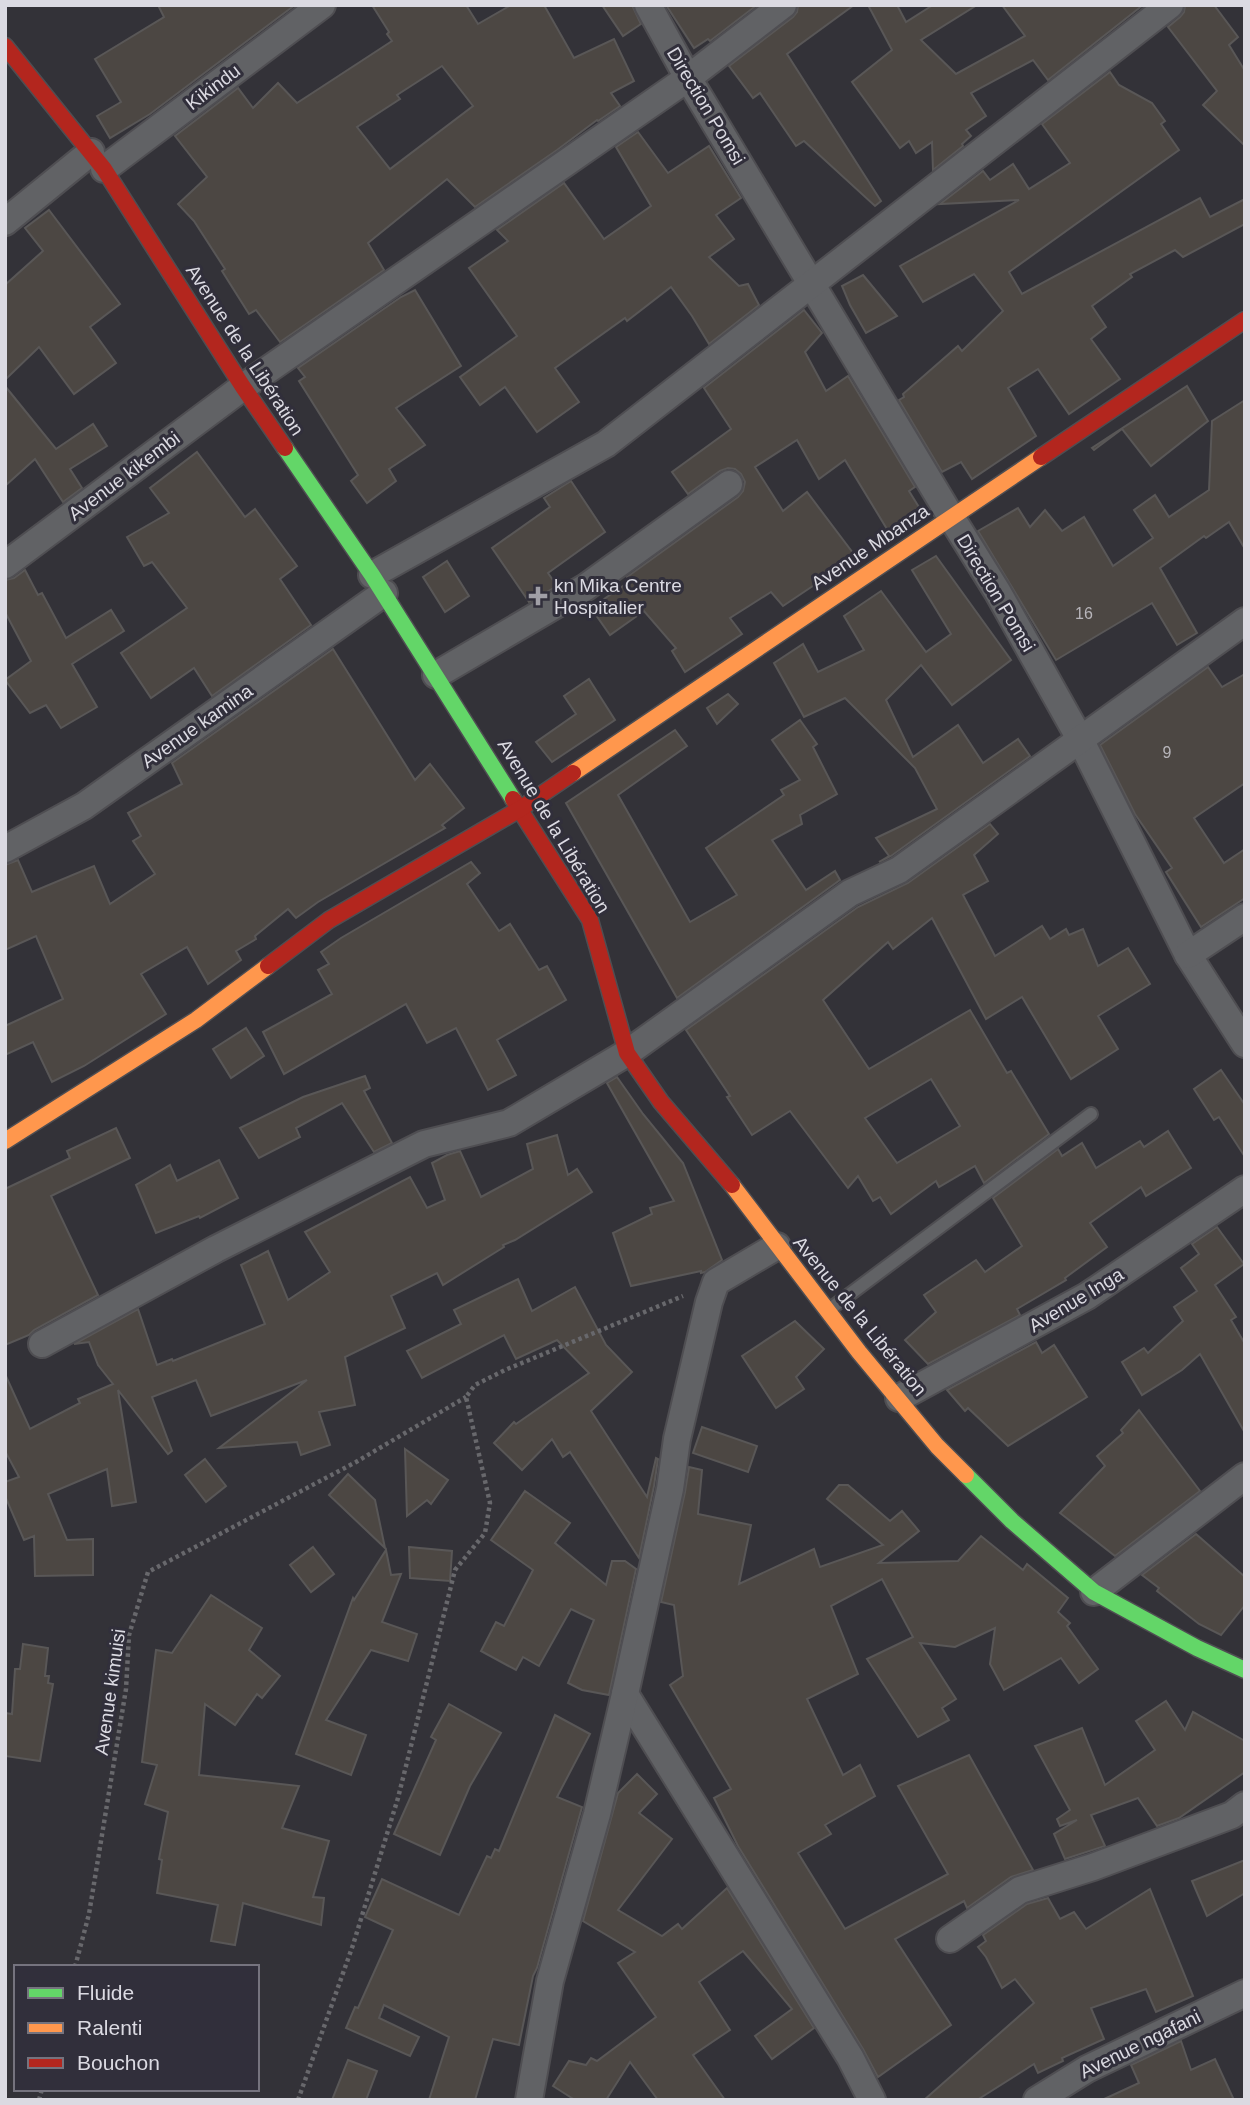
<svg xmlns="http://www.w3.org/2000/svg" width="1250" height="2105" font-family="Arial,sans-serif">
<rect width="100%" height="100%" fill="#333238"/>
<g fill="#4c4743" stroke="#595757" stroke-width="2" fill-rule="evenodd">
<polygon points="158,5 295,5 150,114 110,138 97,116 121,102 95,59 164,17"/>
<path d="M 372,5 L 466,5 L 478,24 L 511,5 L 544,5 L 574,58 L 614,39 L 634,81 L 611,93 L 620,106 L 598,121 L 597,120 L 557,150 L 475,207 L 447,179 L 368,243 L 384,270 L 280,342 L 256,310 L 249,314 L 222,271 L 225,269 L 194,221 L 178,204 L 207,177 L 175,136 L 238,88 L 253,108 L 278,83 L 297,103 L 392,41 L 387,34 L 389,32 ZM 442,66 L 473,106 L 390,169 L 357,127 L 400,99 L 397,95 Z"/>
<polygon points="602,5 632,5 641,24 623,36"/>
<polygon points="666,5 757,5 710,41 708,39 694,48"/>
<polygon points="798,5 854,5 787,54 881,201 875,206 804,141 796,146 760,93 753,98 729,66 793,17 797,12"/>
<polygon points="868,5 897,5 906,22 933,5 977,5 921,40 956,74 1025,36 1002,5 1143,5 1048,80 1033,60 971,93 986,116 966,130 971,136 962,144 963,146 933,170 932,142 916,153 909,141 900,148 852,82 892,50"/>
<polygon points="1185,5 1214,5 1238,37 1229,45 1245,71 1245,146 1203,105 1217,91 1168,27 1180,17 1184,12"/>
<polygon points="1110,72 1119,85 1152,103 1165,121 1161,124 1179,150 1009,272 1022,294 1200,198 1210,217 1245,199 1245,224 1183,257 1175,250 1130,274 1132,277 1092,306 1106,327 1091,339 1120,379 1069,414 1038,369 1008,388 1036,436 972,479 961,462 942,472 899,400 904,397 903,394 958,346 962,351 1003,311 974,274 923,302 900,266 1019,200 940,204 983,171 990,180 1013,164 1029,189 1070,163 1042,124"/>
<polygon points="638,132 668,173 709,146 741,198 716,215 734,239 709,257 739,286 748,284 759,305 709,344 692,316 671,287 627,321 625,318 555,368 579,402 537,432 505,387 480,405 460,377 517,336 469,268 508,241 497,230 564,183 604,239 651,206 616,147"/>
<polygon points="49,210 120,304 90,327 116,363 74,394 39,347 5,380 5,285 43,251 25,228"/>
<polygon points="863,275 897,316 866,333 850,305 842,286"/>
<polygon points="415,290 461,366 396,408 425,445 389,469 396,481 367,503 351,481 358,475 299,381 305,377 298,368 401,297"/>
<polygon points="804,310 822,333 805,352 826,391 848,376 915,487 909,491 922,512 890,534 845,460 819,479 797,440 755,467 783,511 807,492 856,557 783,606 771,592 730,618 742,634 685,672 672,651 676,648 644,611 610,635 591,608 630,581 627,577 738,497 743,491 745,482 741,474 735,469 728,468 720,471 688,494 672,472 731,429 704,388"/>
<polygon points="5,386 56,449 93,424 107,446 70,469 82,488 63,502 35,459 5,486"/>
<polygon points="1187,386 1208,421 1151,466 1122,429 1094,450 1092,448"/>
<polygon points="1245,400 1245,549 1229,522 1206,538 1204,536 1160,568 1197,633 1177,645 1152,603 1056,660 978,531 1018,508 1030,527 1045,510 1062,531 1084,517 1113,566 1153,538 1134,510 1155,495 1169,517 1209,490 1212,421"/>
<polygon points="197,452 245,517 255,509 297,566 280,579 311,625 212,696 194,668 151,698 121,653 187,608 152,562 144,566 127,537 169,513 150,488"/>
<polygon points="571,481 605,532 548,573 557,586 529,602 492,548 550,507 544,498"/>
<polygon points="936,556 1011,660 952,705 921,665 886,700 913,757 958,725 983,763 1018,739 1030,756 891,856 879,862 889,856 876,838 937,809 915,768 845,698 804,717 774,663 803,644 818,672 864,650 844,616 881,591 926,652 951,634 912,570"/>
<polygon points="447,561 469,596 445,612 423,577"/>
<polygon points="25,570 38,595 42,593 66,638 111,610 124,631 72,664 97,707 61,728 46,705 30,713 5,680 31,661 5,612 5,580 14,578"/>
<polygon points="333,649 415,780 430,764 464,808 442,825 445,828 318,902 296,918 288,909 255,936 256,939 236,951 241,960 208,984 187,947 141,974 166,1014 84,1066 52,1082 33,1042 5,1055 5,1026 63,999 36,936 5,950 5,865 18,860 32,892 94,866 110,904 155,874 133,841 141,836 128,813 182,784 172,763"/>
<polygon points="1208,667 1222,687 1245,674 1245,783 1194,818 1224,863 1245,849 1245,898 1201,927 1166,872 1172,868 1135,814 1100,745"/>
<polygon points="589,679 615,720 552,762 536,742 576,714 564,696"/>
<polygon points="728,694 738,704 717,724 707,708"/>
<polygon points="800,720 817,744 813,747 837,794 800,815 802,824 772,840 806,890 835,871 840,880 677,998 566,803 675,730 687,746 618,795 690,922 737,895 706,848 784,795 781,790 800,780 772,740"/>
<path d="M 990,824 L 998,834 L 974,855 L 988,881 L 963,895 L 995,956 L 1042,926 L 1050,939 L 1066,929 L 1069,935 L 1083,929 L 1098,966 L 1128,948 L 1150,984 L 1098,1016 L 1118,1049 L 1071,1079 L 1022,997 L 986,1019 L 932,918 L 893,949 L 888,942 L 823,1000 L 869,1069 L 970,1010 L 1007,1073 L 1011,1071 L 1049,1134 L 984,1183 L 975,1166 L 939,1187 L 936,1181 L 891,1214 L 880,1197 L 873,1201 L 858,1176 L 848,1188 L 790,1111 L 752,1135 L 727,1097 L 730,1096 L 686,1030 L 858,907 L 908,883 ZM 931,1079 L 960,1126 L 897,1163 L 865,1118 Z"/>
<polygon points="471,862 480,873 467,884 499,931 510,924 539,970 547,966 566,1000 497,1040 516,1075 488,1090 456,1028 427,1043 406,1004 284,1074 263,1032 332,994 318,970 329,964 321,952 341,938"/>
<polygon points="246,1028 264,1056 231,1078 213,1049"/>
<polygon points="1221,1070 1245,1105 1245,1157 1219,1117 1214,1120 1194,1089"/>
<polygon points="365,1076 370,1088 364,1091 392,1143 374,1152 342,1103 296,1128 300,1137 259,1158 240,1128 303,1097"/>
<polygon points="617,1077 643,1114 683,1163 722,1260 705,1272 701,1273 701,1271 631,1286 613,1233 652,1214 650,1208 674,1201 607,1083"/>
<polygon points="116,1128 130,1158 51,1196 98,1295 34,1330 29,1335 5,1345 5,1189 70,1158 67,1151"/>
<polygon points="1168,1131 1191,1168 1146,1196 1141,1187 1090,1223 1107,1247 1065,1278 1066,1280 1017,1309 1020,1315 928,1364 905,1340 936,1312 924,1295 976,1260 985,1272 1022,1246 993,1198 1058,1149 1062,1156 1082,1143 1096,1168 1140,1141 1144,1147"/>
<polygon points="557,1135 568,1175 577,1169 592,1192 515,1240 503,1245 504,1247 443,1285 437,1273 391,1296 405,1328 345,1357 355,1405 319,1412 330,1445 301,1455 297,1442 219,1448 307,1380 211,1416 196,1380 152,1397 172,1451 168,1454 118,1390 136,1502 112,1506 107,1469 48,1494 67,1540 93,1539 93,1575 35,1576 34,1536 24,1540 5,1496 5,1482 19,1477 5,1451 5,1374 30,1429 80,1403 78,1399 113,1384 98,1365 89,1342 74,1344 138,1309 157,1365 172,1359 173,1361 265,1324 241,1265 268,1251 288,1300 330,1272 305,1232 410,1177 427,1208 445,1200 432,1163 447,1155 460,1151 481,1197 533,1169 527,1144"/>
<polygon points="219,1160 238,1198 200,1218 199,1216 156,1233 136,1185 170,1165 177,1181"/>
<polygon points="1217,1227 1244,1264 1215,1285 1236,1317 1231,1320 1245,1344 1245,1433 1200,1354 1182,1370 1142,1395 1122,1362 1144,1348 1148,1353 1183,1321 1174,1307 1197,1291 1181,1268 1199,1254 1192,1244"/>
<polygon points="518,1279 532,1311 575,1287 606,1345 632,1372 591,1411 647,1497 656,1458 658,1459 654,1486 639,1558 570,1452 563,1457 552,1439 522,1470 494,1443 514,1422 516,1424 589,1373 557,1340 516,1359 504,1335 422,1378 407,1351 461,1324 454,1310"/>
<polygon points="795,1321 824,1349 796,1377 804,1389 776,1408 742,1356"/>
<polygon points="1036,1342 1042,1353 1054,1345 1087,1397 1008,1446 968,1408 965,1411 947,1390"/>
<polygon points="1139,1410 1200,1491 1115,1556 1060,1513 1105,1466 1097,1456 1123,1433 1121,1430"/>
<polygon points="702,1427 757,1446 748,1472 693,1453"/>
<polygon points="405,1449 448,1480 431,1504 427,1500 407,1516"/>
<polygon points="205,1459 226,1486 206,1502 185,1475"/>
<polygon points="689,1467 702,1470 698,1514 751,1525 739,1584 814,1549 820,1567 883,1545 827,1499 839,1485 848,1485 890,1521 902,1511 919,1531 879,1563 958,1561 981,1536 1023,1570 1027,1564 1068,1598 1058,1612 1070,1623 1067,1626 1098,1669 1079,1683 1061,1658 1004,1690 990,1664 995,1628 955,1647 920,1643 956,1699 942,1708 949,1720 918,1737 867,1659 913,1637 882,1579 831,1606 858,1674 807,1699 843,1775 860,1765 875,1796 825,1825 831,1834 798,1853 845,1929 948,1874 898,1786 969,1755 1033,1870 1011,1877 967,1908 964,1901 895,1939 951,2025 878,2077 863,2049 738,1846 714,1798 731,1789 670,1685 683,1676 674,1605 661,1602 685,1492"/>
<polygon points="348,1474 375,1500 385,1548 329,1495"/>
<polygon points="525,1491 570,1523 555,1543 606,1585 612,1561 625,1561 636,1569 609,1695 582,1690 568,1683 594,1620 571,1609 539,1666 523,1657 516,1670 481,1651 496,1622 504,1626 533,1570 491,1540"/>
<polygon points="1196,1534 1245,1577 1245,1605 1221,1635 1199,1624 1157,1591 1159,1588 1142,1575"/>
<polygon points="313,1547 334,1574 311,1592 290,1565"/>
<polygon points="409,1547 452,1551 450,1581 410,1578"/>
<polygon points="386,1550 391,1575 401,1574 382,1622 417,1634 408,1661 371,1650 326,1720 366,1735 351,1775 296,1754 353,1598 354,1600"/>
<polygon points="211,1595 262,1628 249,1650 280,1676 262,1698 257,1694 235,1725 205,1704 199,1775 299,1786 282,1828 329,1841 313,1897 324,1898 321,1925 243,1903 235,1945 211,1941 218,1905 157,1893 162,1860 159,1859 168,1812 145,1804 157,1765 142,1762 156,1650 172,1653"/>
<polygon points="23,1644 48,1648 45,1676 49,1676 48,1683 53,1684 40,1761 5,1756 5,1713 12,1714 15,1669 20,1669"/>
<polygon points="1166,1701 1185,1730 1193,1712 1245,1741 1245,1772 1179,1818 1157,1826 1138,1798 1091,1815 1105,1846 1065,1859 1054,1834 1077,1820 1060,1826 1057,1819 1070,1810 1035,1746 1082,1728 1105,1785 1155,1750 1136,1721"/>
<polygon points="449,1704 501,1733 470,1786 440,1855 394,1834 436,1740 431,1737"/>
<polygon points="555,1715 590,1734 557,1797 582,1807 537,1968 533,1976 519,2045 493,2039 475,2100 429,2100 449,2037 384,2005 379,2018 419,2037 410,2056 346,2028 355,2007 358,2008 393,1930 365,1917 382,1879 459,1915 487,1856 491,1858 495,1849 499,1851"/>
<polygon points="637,1774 657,1794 639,1813 672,1839 618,1910 662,1936 678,1924 682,1929 727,1888 814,2028 772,2059 755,2036 792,2009 743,1951 699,1982 730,2030 693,2055 725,2100 658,2100 630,2062 606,2100 575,2100 553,2086 569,2061 586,2065 591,2058 597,2061 656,2017 618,1963 635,1952 583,1921 618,1793"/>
<polygon points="1245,1860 1245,1893 1207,1916 1192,1881"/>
<polygon points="1150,1889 1193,1996 1156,2012 1146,1989 1091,2008 1104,2039 1062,2058 1063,2061 1038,2073 1034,2064 977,2100 924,2100 1034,2003 1015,1979 1002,1988 986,1957 978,1947 986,1941 983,1935 1027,1904 1048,1898 1060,1919 1074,1912 1086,1929"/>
<polygon points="1181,2041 1191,2070 1215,2059 1234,2100 1102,2100 1139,2083 1131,2065"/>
<polygon points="348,2060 377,2071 366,2100 332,2100"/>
</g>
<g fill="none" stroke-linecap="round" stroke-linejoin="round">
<defs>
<polyline id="lane" points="830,1309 1091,1114"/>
<g id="street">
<polyline points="648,5 688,78 951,517 997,591 1080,739 1188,955 1245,1044"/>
<polyline points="104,169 322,5"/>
<polyline points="5,222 91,152"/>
<polyline points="5,565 243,387 688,78 783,5"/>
<polyline points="372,575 606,444 1170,5"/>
<polyline points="436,675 586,587 729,484"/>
<polyline points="5,849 84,806 384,593"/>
<polyline points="1188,955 1245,917"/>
<polyline points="42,1344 216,1249 424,1144 509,1123 627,1053 850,893 899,870 1245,621"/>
<polyline points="899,1398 1087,1296 1245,1189"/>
<polyline points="1094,1592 1245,1476"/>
<polyline points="625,1694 850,2057 872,2100"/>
<polyline points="950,1939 1020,1890 1093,1867 1232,1815 1245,1805"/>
<polyline points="529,2100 550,1981 597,1814 625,1694 670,1489 677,1439 709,1302 716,1282 777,1246"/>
<polyline points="1037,2100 1087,2069 1245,1993"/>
</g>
<g id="fast">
<polyline points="285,448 372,575 513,799"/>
<polyline points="966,1475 1012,1521 1094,1592 1197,1648 1245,1670"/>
</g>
<g id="slow">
<polyline points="573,773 1041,457"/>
<polyline points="5,1141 196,1020 268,966"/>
<polyline points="732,1185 859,1352 937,1446 966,1475"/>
</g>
<g id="jam">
<polyline points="5,46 104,169 243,387 285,448"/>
<polyline points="1041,457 1245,320"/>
<polyline points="513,799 590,920 627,1053 661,1102 732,1185"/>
<polyline points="268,966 329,920 520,809 573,773"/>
</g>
</defs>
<use href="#lane" stroke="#4f4e52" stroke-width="16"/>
<use href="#street" stroke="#4f4e52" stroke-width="30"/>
<use href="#fast" stroke="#4f4e52" stroke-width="19"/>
<use href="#slow" stroke="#4f4e52" stroke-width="19"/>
<use href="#jam" stroke="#4f4e52" stroke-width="19"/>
<g stroke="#68686c" stroke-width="4.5" stroke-dasharray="3.5 3.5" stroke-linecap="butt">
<polyline points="75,1967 89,1914 126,1689 129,1635 148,1572 356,1462 466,1397"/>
<polyline points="39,2100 42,2089"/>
<polyline points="298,2100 353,1945 398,1798 455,1570 485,1533 490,1503 466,1397 475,1385 505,1370 683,1296"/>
</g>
<use href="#lane" stroke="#616265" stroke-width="12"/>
<use href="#street" stroke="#616265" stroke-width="26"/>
<use href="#fast" stroke="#63d668" stroke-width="16"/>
<use href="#slow" stroke="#ff974d" stroke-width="16"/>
<use href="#jam" stroke="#b3261e" stroke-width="16"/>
</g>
<path fill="#a09fa6" stroke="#312f3b" stroke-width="2.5" d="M534.5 585.5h7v7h7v7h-7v7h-7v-7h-7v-7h7z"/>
<g text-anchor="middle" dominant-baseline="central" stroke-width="6" stroke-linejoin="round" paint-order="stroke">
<g font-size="16" fill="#b7b5ba">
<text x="1084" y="613">16</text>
<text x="1167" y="752">9</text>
</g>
<g font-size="19" fill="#dbdae2" stroke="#312f3b">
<text transform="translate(213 87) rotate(-37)">Kikindu</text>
<text transform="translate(706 106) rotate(59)">Direction Pomsi</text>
<text transform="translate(245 350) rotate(57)">Avenue de la Libération</text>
<text transform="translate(124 476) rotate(-37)">Avenue kikembi</text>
<text transform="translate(870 547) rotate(-34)">Avenue Mbanza</text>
<text transform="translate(996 593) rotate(59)">Direction Pomsi</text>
<text transform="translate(197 726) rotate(-35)">Avenue kamina</text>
<text transform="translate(554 826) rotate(59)">Avenue de la Libération</text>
<text transform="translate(1076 1300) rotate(-31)">Avenue Inga</text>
<text transform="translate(860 1316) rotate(51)">Avenue de la Libération</text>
<text transform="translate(110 1692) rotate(-82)">Avenue kimuisi</text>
<text transform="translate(1140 2044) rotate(-26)">Avenue ngafani</text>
</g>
<g font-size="19" fill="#dbdae2" stroke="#312f3b" text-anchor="start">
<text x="554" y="585">kn Mika Centre<tspan x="554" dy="22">Hospitalier</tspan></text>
</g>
</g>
<rect width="1250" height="2105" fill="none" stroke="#dbdae2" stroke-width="14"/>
<rect x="14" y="1965" width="245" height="126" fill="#312f3b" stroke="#75737e" stroke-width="2"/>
<rect x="28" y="1988" width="35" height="10" fill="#63d668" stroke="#75737e" stroke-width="2"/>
<text x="77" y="2000" font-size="21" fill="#dbdae2">Fluide</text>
<rect x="28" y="2023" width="35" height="10" fill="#ff974d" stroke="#75737e" stroke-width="2"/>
<text x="77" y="2035" font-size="21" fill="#dbdae2">Ralenti</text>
<rect x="28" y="2058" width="35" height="10" fill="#b3261e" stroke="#75737e" stroke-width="2"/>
<text x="77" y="2070" font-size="21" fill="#dbdae2">Bouchon</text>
</svg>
